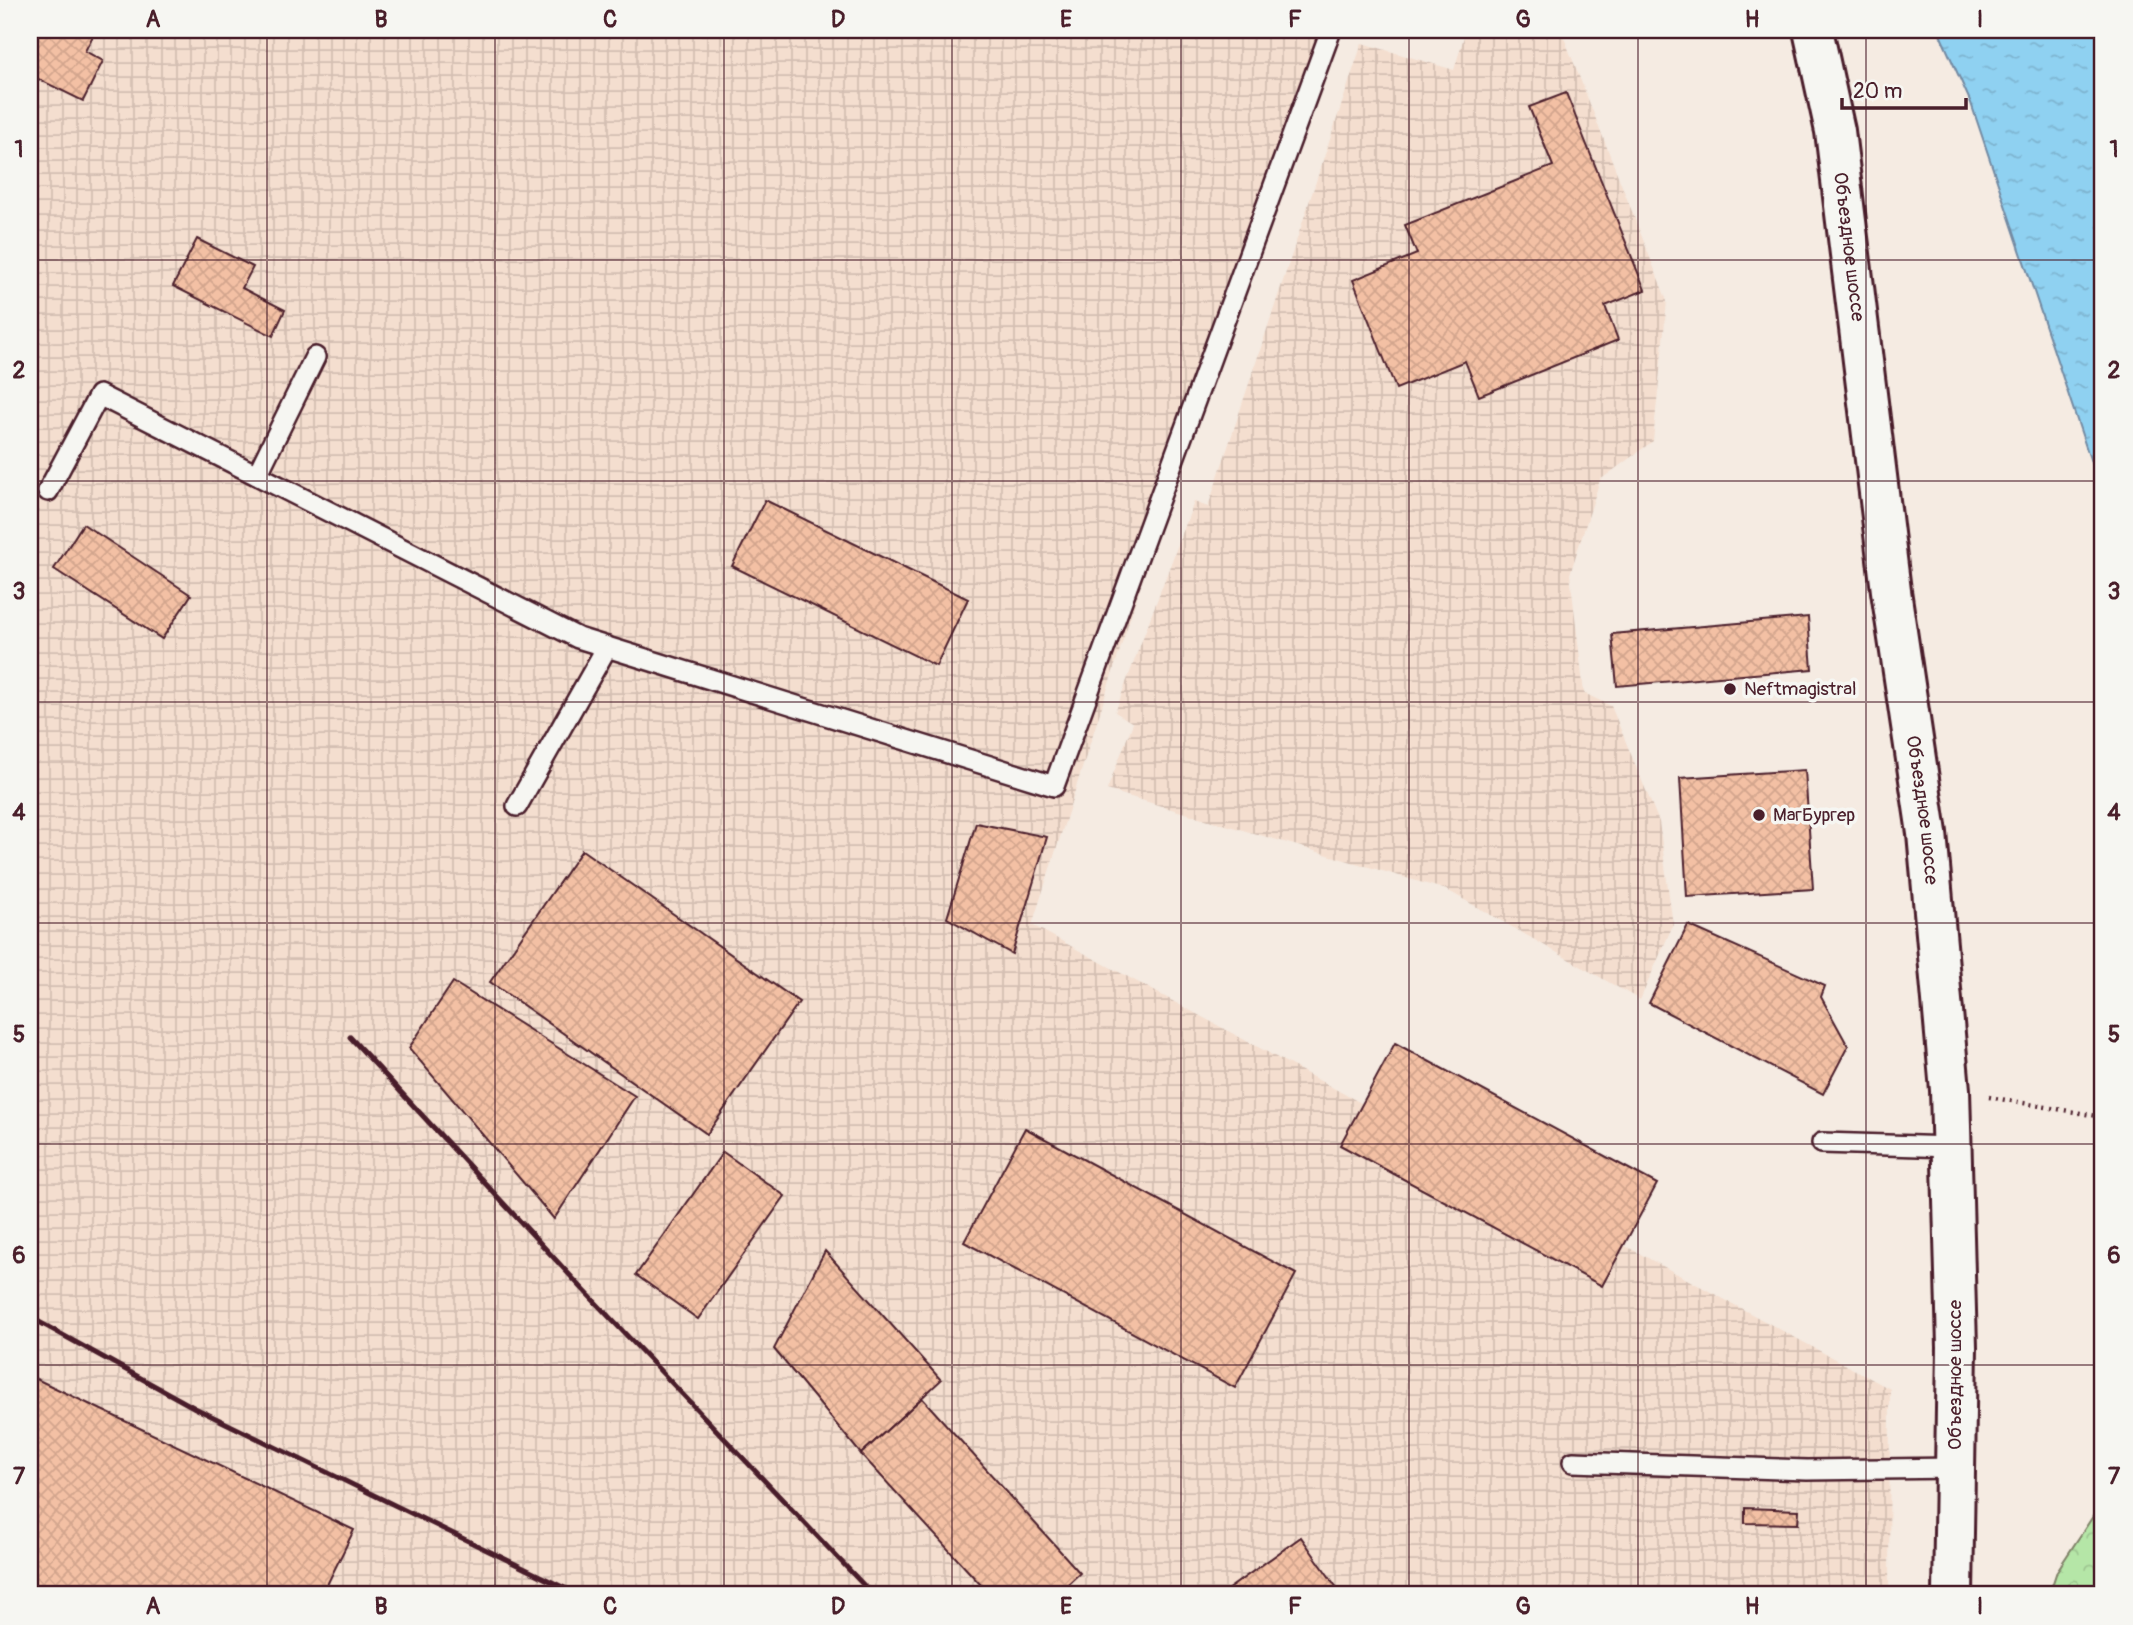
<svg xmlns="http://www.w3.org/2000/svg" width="2133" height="1625" font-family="Pangolin,sans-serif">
<defs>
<pattern id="industrial-grid" width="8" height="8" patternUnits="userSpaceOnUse" patternTransform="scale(1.75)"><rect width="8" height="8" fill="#f4decf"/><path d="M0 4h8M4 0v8" fill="none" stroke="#d3beb2"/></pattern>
<pattern id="forest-crowns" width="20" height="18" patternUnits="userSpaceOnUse" patternTransform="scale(1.75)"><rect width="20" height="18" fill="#b5e6a7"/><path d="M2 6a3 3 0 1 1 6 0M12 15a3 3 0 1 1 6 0" fill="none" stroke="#9dc590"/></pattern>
<pattern id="water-ripples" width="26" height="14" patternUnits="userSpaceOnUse" patternTransform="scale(1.75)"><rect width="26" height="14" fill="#8fd1f1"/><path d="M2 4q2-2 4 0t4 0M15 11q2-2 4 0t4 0" fill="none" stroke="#7db3cf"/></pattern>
<pattern id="building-cross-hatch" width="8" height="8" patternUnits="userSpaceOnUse" patternTransform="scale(1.75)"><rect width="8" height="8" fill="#f3c0a4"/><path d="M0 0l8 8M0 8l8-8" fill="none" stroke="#d2a58d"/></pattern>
</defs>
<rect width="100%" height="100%" fill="#f5ebe2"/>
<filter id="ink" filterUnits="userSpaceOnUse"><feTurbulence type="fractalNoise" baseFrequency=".0143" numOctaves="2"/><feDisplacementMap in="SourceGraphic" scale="14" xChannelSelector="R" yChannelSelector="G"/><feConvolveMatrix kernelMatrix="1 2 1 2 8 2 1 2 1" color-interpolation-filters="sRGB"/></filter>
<g filter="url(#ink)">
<g fill="url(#industrial-grid)">
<polygon points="30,30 1318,30 1032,925 1890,1389 1889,1595 30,1595"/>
<polygon points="1466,30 1561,30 1667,301 1653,441 1600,480 1570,574 1584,693 1611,706 1659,822 1673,925 1640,1000 1447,890 1107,790 1133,723 1115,712 1194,502 1208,507 1362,43 1454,70"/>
</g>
<polygon fill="url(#forest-crowns)" stroke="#808269" stroke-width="2" points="2103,1501 2103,1595 2049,1595 2057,1571"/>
<polygon fill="url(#water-ripples)" stroke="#738aa2" stroke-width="2" points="1938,30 2103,30 2103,498 1971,103"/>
<g fill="url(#building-cross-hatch)" stroke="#4a1f2b" stroke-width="2">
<polygon points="30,30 96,30 85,51 103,61 83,101 30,75"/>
<polygon points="1566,93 1645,290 1605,306 1618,340 1479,396 1465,361 1396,389 1353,280 1417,254 1405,225 1553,166 1529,107"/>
<polygon points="197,239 253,267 242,288 285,310 273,336 173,286"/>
<polygon points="765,500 968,599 936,666 732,566"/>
<polygon points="83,524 191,595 162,639 54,569"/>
<polygon points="1808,617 1812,669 1617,686 1612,634"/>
<polygon points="1805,770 1813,889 1687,897 1680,778"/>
<polygon points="976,823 1047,837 1012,954 947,918"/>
<polygon points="582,850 799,1002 707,1134 490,982"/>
<polygon points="1688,925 1825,986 1821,997 1848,1046 1823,1094 1649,1003"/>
<polygon points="453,982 635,1096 554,1219 409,1048"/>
<polygon points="1395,1043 1657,1184 1602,1286 1340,1145"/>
<polygon points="1025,1128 1296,1274 1235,1388 964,1242"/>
<polygon points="723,1152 785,1196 698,1319 636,1275"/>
<polygon points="825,1251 941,1380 861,1454 774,1349"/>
<polygon points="30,1376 354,1530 322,1595 30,1595"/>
<polygon points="922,1398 1080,1573 1056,1595 990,1595 861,1454"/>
<polygon points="1745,1508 1799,1510 1798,1524 1745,1523"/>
<polygon points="1301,1537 1342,1595 1220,1595"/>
</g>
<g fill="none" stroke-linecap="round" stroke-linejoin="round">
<defs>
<g id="lane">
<polyline points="257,475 315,357"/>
<polyline points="48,491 99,395 578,638 1054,786 1331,30"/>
<polyline points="517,806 607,647"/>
<polyline points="1822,1143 1952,1147"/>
<polyline points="1573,1462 1807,1470 1955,1468"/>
</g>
<g id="primary">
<path id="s1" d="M 1813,30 L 1835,131 L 1891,591 L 1927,833 L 1950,1090 L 1957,1347 L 1953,1595"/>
</g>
</defs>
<use href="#lane" stroke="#4a1f2b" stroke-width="24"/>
<use href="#primary" stroke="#4a1f2b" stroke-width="44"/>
<polyline stroke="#4a1f2b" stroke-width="4.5" stroke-dasharray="2 5" stroke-linecap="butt" points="1989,1097 2103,1117"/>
<use href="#lane" stroke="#f6f6f2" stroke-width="19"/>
<use href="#primary" stroke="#f6f6f2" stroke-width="38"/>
<g stroke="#4a1f2b" stroke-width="5">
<polyline points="350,1037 578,1284 873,1595"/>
<polyline points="30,1317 195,1408 579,1595"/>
</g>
</g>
</g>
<path fill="none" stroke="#4a1f2b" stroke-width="2" stroke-opacity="0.55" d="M 267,30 L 267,1595M 495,30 L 495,1595M 724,30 L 724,1595M 952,30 L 952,1595M 1181,30 L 1181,1595M 1409,30 L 1409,1595M 1638,30 L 1638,1595M 1866,30 L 1866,1595M 30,260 L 2103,260M 30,481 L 2103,481M 30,702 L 2103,702M 30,923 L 2103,923M 30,1144 L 2103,1144M 30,1365 L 2103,1365"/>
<g fill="#4a1f2b" stroke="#f6f6f2" stroke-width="2.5">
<circle cx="1730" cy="689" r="7"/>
<circle cx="1759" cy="815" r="7"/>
</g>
<g text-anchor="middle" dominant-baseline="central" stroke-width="7" stroke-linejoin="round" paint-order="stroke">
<g font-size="19" fill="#4a1f2b" stroke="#f6f6f2">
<text stroke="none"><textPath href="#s1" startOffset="220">Объездное шоссе</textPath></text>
<text stroke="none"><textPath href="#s1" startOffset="788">Объездное шоссе</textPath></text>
<text transform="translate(1955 1375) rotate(-90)">Объездное шоссе</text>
</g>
<g font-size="19" fill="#4a1f2b" stroke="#f6f6f2" text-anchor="start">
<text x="1744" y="689">Neftmagistral</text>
<text x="1773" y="815">МагБургер</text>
</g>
</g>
<rect width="2133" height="1625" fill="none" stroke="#f6f6f2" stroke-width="77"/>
<path d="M1842 98v10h124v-10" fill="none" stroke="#4a1f2b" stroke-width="3.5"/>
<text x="1853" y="98" font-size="21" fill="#4a1f2b" stroke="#f6f6f2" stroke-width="5" paint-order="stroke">20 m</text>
<rect x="38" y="38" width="2056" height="1548" fill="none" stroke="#4a1f2b" stroke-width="2.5"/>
<g font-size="23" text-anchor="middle" font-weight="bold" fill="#4a1f2b">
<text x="153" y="27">A</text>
<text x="381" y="27">B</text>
<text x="610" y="27">C</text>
<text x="838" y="27">D</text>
<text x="1066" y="27">E</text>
<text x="1295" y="27">F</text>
<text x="1523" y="27">G</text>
<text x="1752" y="27">H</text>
<text x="1980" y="27">I</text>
<text x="19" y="157">1</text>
<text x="2114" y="157">1</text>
<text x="19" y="378">2</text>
<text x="2114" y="378">2</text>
<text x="19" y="599">3</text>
<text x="2114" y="599">3</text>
<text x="19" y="820">4</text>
<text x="2114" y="820">4</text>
<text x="19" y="1042">5</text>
<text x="2114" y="1042">5</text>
<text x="19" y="1263">6</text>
<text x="2114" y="1263">6</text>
<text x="19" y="1484">7</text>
<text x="2114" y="1484">7</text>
<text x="153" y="1614">A</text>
<text x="381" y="1614">B</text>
<text x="610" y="1614">C</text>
<text x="838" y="1614">D</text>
<text x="1066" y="1614">E</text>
<text x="1295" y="1614">F</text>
<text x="1523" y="1614">G</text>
<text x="1752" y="1614">H</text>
<text x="1980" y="1614">I</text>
</g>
</svg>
